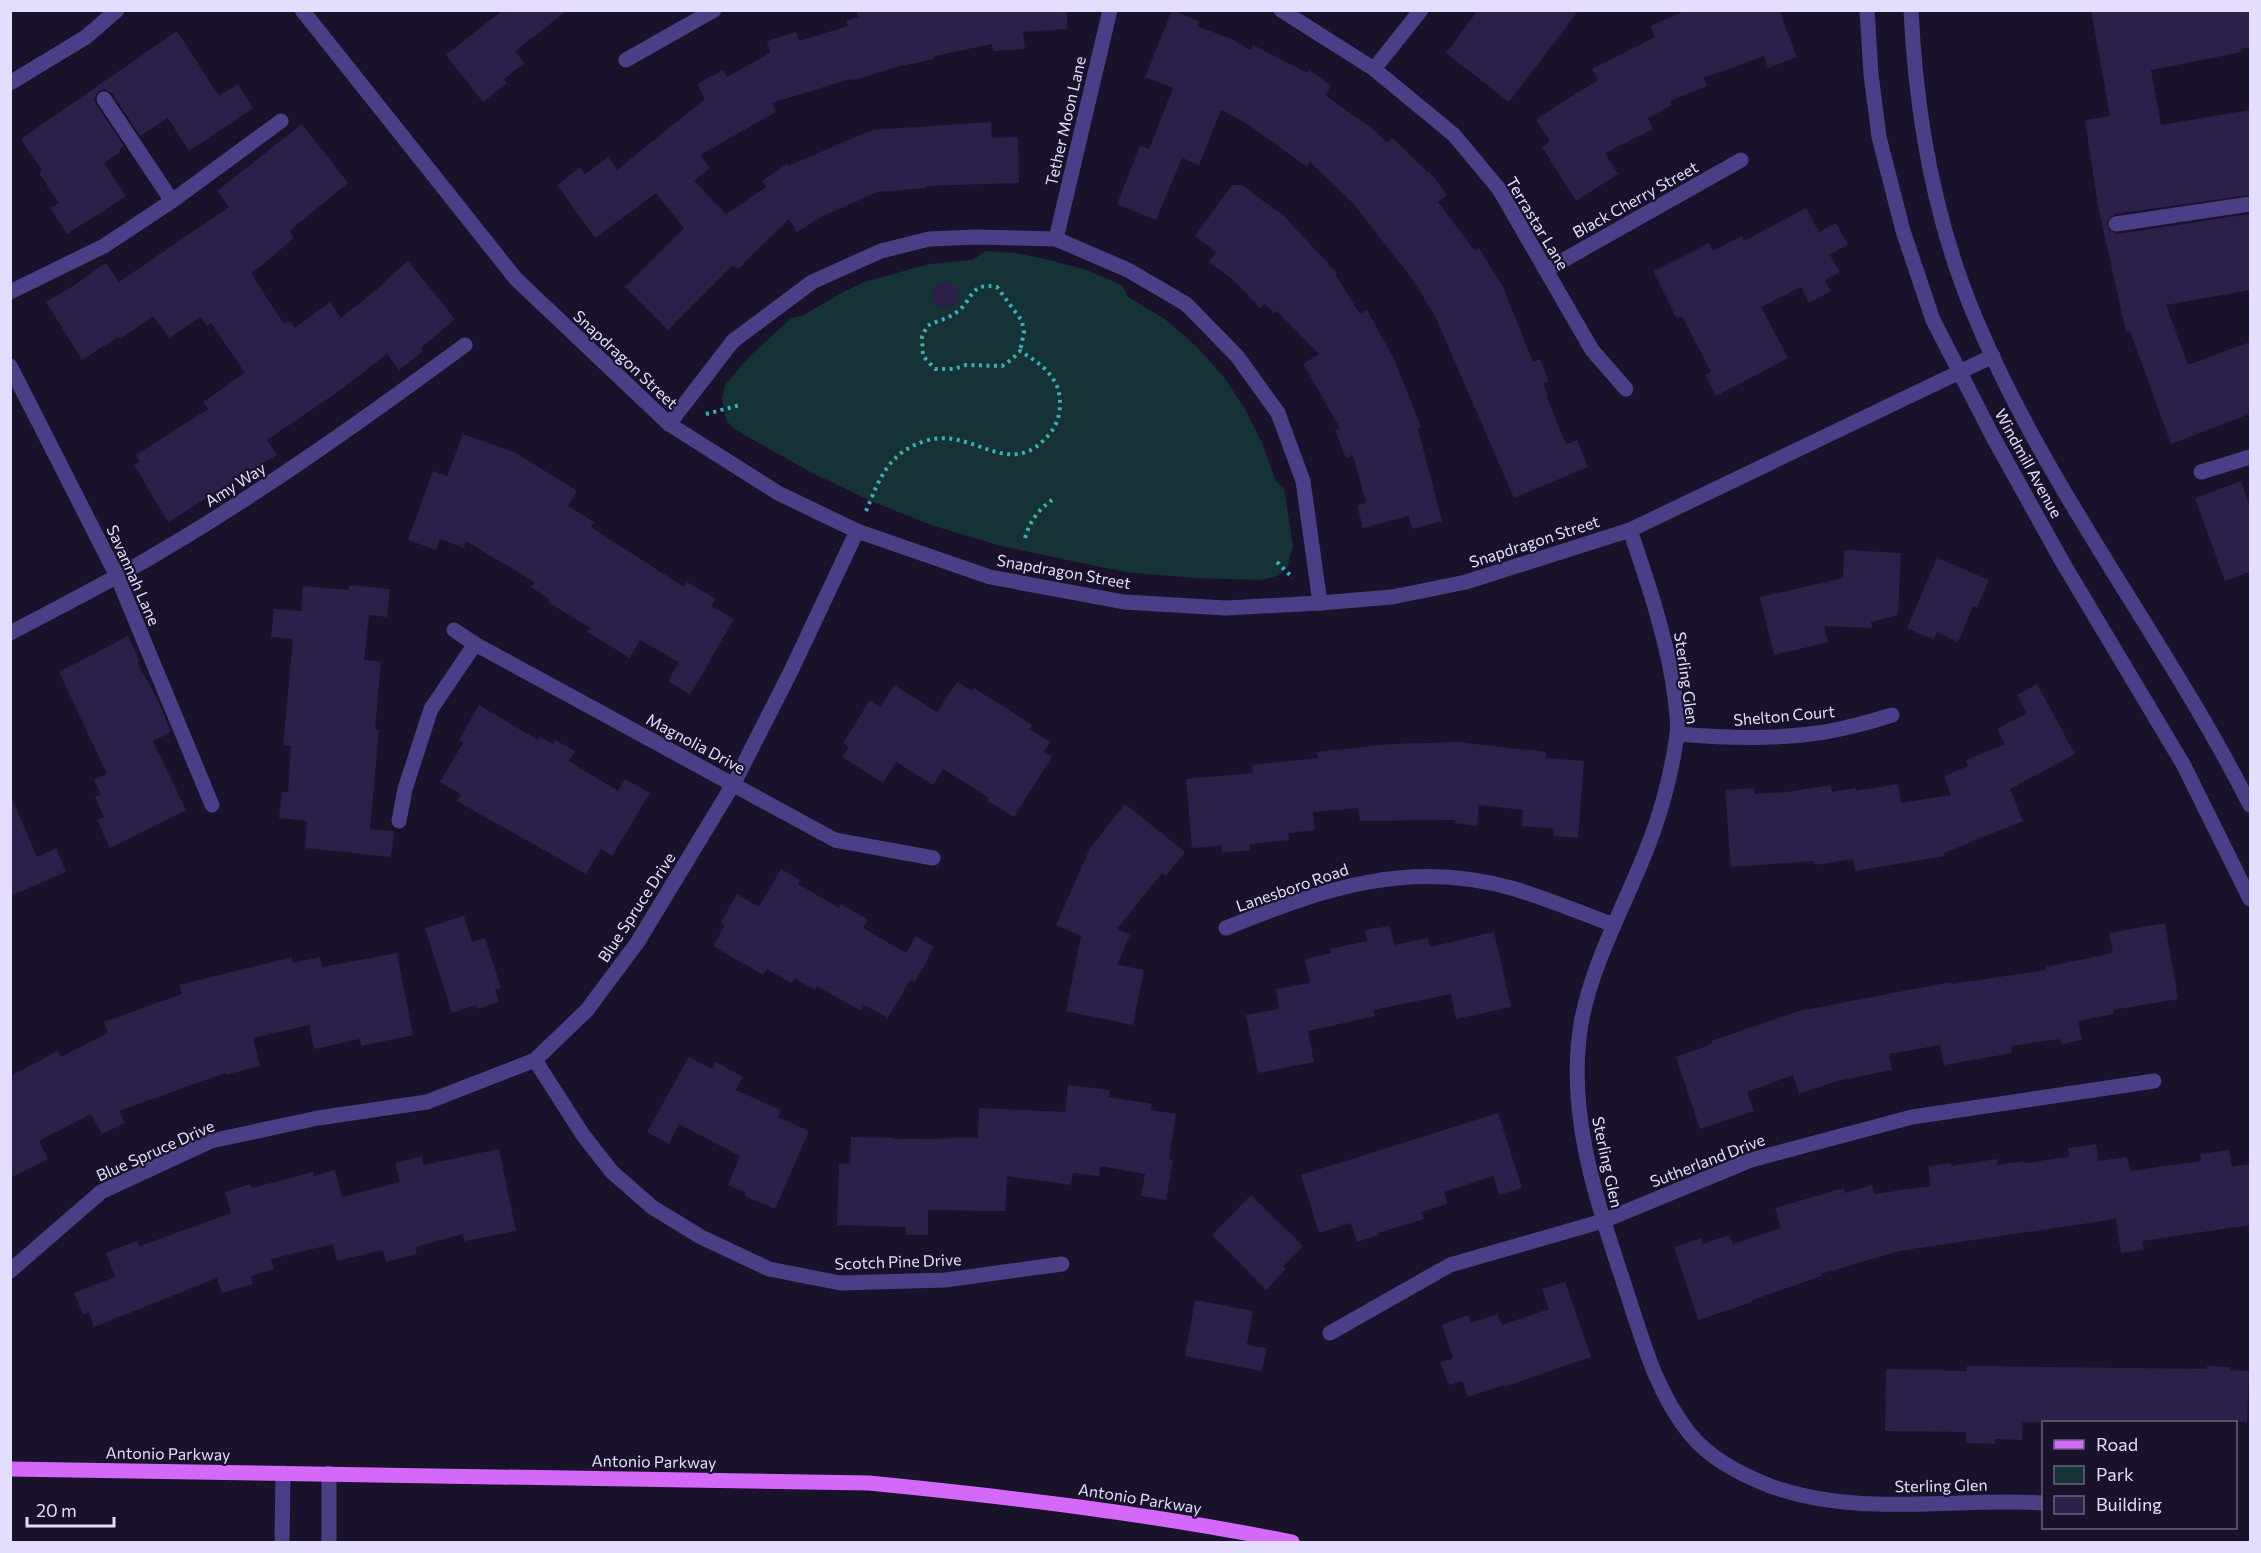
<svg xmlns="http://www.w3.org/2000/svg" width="2261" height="1553" font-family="Commissioner,sans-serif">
<rect width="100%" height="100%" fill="#19122a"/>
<polygon fill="#153234" points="986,251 1015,253 1045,259 1087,270 1122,285 1128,297 1165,319 1197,347 1224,377 1245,409 1262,443 1276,481 1284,488 1293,546 1287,568 1277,576 1262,580 1194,578 1125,572 1001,546 934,526 873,502 812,473 734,429 726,420 722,398 725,385 748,358 791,318 802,316 843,292 864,282 929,264 972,260"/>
<g fill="#2c1f4a">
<polygon points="503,10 568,10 515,51 524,63 504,79 507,83 483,102 446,55"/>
<polygon points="856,10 1067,10 1067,29 1023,32 1025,49 993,51 992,44 934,56 934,59 897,67 851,81 850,79 772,103 776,112 700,155 710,168 694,181 726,214 766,187 762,181 787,164 788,166 872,130 991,122 992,138 1018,137 1019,183 926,186 927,188 877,192 819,218 797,232 789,219 738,269 733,265 668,330 625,287 684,228 656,193 595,238 557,185 580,167 585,174 608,157 617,170 705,99 697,84 723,70 727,77 770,53 767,41 796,32 799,41 848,26 846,21 858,17"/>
<polygon points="1172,10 1199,21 1197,26 1234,40 1250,50 1253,45 1307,73 1309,70 1331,86 1325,95 1375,131 1387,143 1392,138 1428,172 1429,171 1447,195 1438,202 1474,250 1479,248 1503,287 1533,362 1540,359 1549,382 1543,383 1548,397 1547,398 1566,444 1577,440 1588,467 1514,498 1435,316 1413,280 1353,203 1310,162 1307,167 1246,123 1221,110 1199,165 1182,158 1156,220 1117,204 1140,146 1149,149 1173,88 1145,77"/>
<polygon points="1478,10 1579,10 1509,102 1446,53"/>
<polygon points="1686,10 1779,10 1797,57 1768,68 1764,56 1704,78 1707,86 1670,101 1672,105 1648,118 1653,129 1605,153 1618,174 1576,201 1542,147 1550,141 1536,119 1598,80 1592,69 1655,37 1650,26"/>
<polygon points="2091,10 2250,10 2250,47 2241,49 2241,52 2151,70 2161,125 2250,110 2250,195 2115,214 2107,221 2109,230 2117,234 2250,214 2250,290 2166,305 2188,365 2250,342 2250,414 2171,444 2130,331 2126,332 2098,206 2085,120 2110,116"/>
<polygon points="177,31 219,96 238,84 253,108 189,151 168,118 140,136 112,93 104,89 98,91 94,99 96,104 124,146 119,150 120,152 104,163 126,196 67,234 50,208 59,203 39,173 42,170 21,139"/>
<polygon points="302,124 348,183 289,231 294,238 251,274 284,324 290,321 295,328 330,302 341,318 387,281 386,280 408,261 455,319 421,348 423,351 399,370 387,354 339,391 267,440 277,455 168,522 134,465 140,462 136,455 208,409 203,402 245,373 211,323 207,326 200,317 169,338 153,316 120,339 118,337 82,360 46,302 73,286 106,263 119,282 229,207 217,191"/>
<polygon points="1232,185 1241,185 1283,215 1337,273 1335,274 1360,314 1367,310 1394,359 1421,427 1418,429 1442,521 1412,529 1409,516 1363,528 1357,505 1366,503 1353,455 1346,458 1335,430 1340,428 1303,364 1319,354 1277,311 1274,313 1265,304 1260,308 1233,280 1209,262 1216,252 1195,236"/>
<polygon points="1806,208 1819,232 1836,223 1848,244 1830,255 1840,272 1825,280 1831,291 1809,303 1801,287 1761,307 1788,358 1716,396 1705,375 1711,372 1682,316 1677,319 1653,271 1709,243 1713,251 1742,236 1744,241"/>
<circle cx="946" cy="295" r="13"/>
<polygon points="463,434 516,453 577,491 568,506 594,522 591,527 684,587 687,582 716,599 711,606 734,619 690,695 668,681 679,662 640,640 630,658 587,632 590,628 548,602 550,600 531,587 534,582 466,541 464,548 440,539 436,550 408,540 433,471 447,476"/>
<polygon points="2241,481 2250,507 2250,572 2225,581 2195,498"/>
<polygon points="1844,550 1901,553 1898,615 1871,622 1872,628 1824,626 1828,642 1774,655 1760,597 1843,578"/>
<polygon points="1937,558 1989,580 1977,608 1973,606 1958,642 1937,632 1934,640 1907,628"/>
<polygon points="349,585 390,589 387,617 369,615 364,660 381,662 375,729 379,730 370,829 394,831 391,857 305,848 307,821 279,818 282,792 288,792 291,746 283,745 293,639 271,637 274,609 301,611 303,586 349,590"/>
<polygon points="128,636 140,661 137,662 160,705 171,732 153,741 186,810 110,848 97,820 104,817 95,797 101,794 94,780 107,774 59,672"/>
<polygon points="957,682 972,691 974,688 1032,725 1030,729 1050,742 1044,752 1052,757 1014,817 987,801 989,798 943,769 933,785 896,762 883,783 842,757 849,747 843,743 870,700 880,707 894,685 937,712"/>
<polygon points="2037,684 2075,754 2010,789 2023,821 1944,853 1945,856 1855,871 1853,859 1815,865 1814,861 1731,867 1725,790 1754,788 1754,794 1787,792 1831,785 1832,792 1856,788 1856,791 1898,784 1901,803 1951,795 1944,776 1968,766 1966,760 2005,744 1997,729 2027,713 2017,695"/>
<polygon points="479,705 538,740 540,737 553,744 555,740 575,751 569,761 618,791 625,779 650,793 612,856 601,849 586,874 457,801 461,794 440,782 463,743 459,740"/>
<polygon points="1457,742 1546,752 1546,758 1584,761 1578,838 1553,836 1554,829 1522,826 1523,810 1479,805 1477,826 1454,823 1455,820 1360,821 1358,808 1313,812 1315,830 1288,833 1289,840 1250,844 1250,850 1222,853 1221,845 1192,848 1186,779 1253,773 1252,765 1318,758 1317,752 1390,744"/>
<polygon points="10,794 37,857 56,848 66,872 10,896"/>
<polygon points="1125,804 1185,852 1166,876 1162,873 1117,929 1130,935 1117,965 1144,970 1133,1025 1066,1011 1081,936 1056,925 1090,848"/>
<polygon points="781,869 800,880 798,884 839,908 841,904 868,920 863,928 906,953 916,936 934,947 915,982 910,980 888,1018 864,1005 861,1011 817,986 815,990 795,978 792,983 767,969 763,975 713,946 725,925 721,922 737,894 759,907"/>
<polygon points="464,916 472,942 485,938 501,988 495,990 499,1002 477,1009 476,1005 452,1013 425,928"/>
<polygon points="2165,923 2178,999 2113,1010 2113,1014 2078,1021 2082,1040 2061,1044 2060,1039 2011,1046 2012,1053 1944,1065 1940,1045 1889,1054 1892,1070 1837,1081 1799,1094 1793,1075 1747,1092 1754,1111 1700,1129 1676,1057 1712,1044 1711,1041 1799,1011 1951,982 1952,984 2046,970 2046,967 2113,953 2109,933"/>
<polygon points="1390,926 1394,945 1428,938 1430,947 1494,932 1511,1007 1456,1019 1451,994 1373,1010 1375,1016 1308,1031 1314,1062 1258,1073 1246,1015 1279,1009 1276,989 1310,983 1305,959 1331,953 1330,949 1367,941 1365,930"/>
<polygon points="397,953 413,1035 361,1046 360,1039 314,1049 309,1025 253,1038 260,1066 225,1075 225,1073 119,1111 125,1123 102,1134 91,1114 39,1141 48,1159 10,1178 10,1076 58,1051 61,1057 108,1033 104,1022 182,994 179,985 292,957 293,963 320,957 322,967"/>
<polygon points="689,1057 712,1069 716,1062 743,1077 736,1090 781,1110 778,1117 809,1131 775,1209 745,1196 746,1193 728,1185 740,1156 679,1124 669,1144 647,1132"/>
<polygon points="1068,1085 1110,1090 1109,1097 1152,1104 1151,1110 1176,1114 1169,1159 1173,1160 1166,1200 1141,1196 1145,1174 1100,1166 1099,1176 1073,1173 1071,1185 1007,1176 1005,1211 928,1210 928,1235 906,1235 906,1227 837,1225 839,1163 850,1164 851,1137 893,1138 893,1139 978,1138 979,1108 1065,1112"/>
<polygon points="1498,1113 1522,1188 1499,1195 1493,1176 1444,1192 1447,1204 1421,1212 1424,1219 1378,1233 1379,1235 1357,1242 1351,1223 1319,1233 1301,1175"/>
<polygon points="2096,1144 2098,1161 2127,1157 2130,1171 2201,1161 2200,1154 2229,1150 2232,1167 2250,1164 2250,1225 2142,1241 2144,1250 2121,1253 2116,1219 1899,1251 1821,1274 1822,1276 1752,1300 1752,1302 1698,1320 1674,1247 1701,1238 1703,1244 1729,1235 1733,1244 1781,1228 1775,1208 1844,1188 1845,1193 1872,1185 1874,1194 1931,1186 1928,1166 1951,1163 1952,1166 1997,1159 1997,1165 2024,1161 2024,1163 2069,1157 2068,1148"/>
<polygon points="499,1149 516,1231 464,1241 463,1234 415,1247 417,1254 386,1262 383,1250 337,1261 333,1244 271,1259 274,1269 251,1276 253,1284 222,1293 217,1278 94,1327 89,1312 83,1315 74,1293 115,1277 106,1253 137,1241 140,1246 231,1213 225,1192 250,1184 252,1188 313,1172 314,1176 335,1170 342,1197 400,1182 395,1163 422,1156 424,1165"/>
<polygon points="1251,1195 1303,1246 1283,1266 1286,1269 1266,1290 1212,1235"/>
<polygon points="1565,1282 1591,1357 1504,1387 1503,1385 1468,1397 1462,1381 1449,1385 1440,1363 1453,1358 1442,1325 1468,1315 1471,1323 1497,1314 1502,1325 1549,1309 1542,1289"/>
<polygon points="1195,1300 1253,1311 1247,1345 1267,1348 1262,1371 1185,1356"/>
<polygon points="1967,1366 2207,1369 2207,1366 2231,1367 2230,1370 2249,1371 2247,1422 2023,1422 2022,1440 1995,1439 1995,1444 1966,1443 1966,1432 1885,1431 1886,1369 1967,1371"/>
</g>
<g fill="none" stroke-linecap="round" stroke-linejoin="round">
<g stroke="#36b1b8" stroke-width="4" stroke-dasharray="3 4.5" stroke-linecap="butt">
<polyline points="706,414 740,405"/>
<path d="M 866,511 C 880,478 888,453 925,441 C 973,425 1010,485 1051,432 C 1060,421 1062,402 1058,389 C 1051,370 1036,361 1020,351 L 1011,360 L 1002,366 L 966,365 L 954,369 L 935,369 L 923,356 L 922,337 L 927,326 C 936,321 948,319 957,312 C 974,299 969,282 997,287 L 1022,321 L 1024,333 L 1020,351"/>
<path d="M 1025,538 C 1030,521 1038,510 1052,500"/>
<polyline points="1277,562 1293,578"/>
</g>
<g stroke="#4a3f87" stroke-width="15">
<polyline points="302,10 516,279 669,424 778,493 857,531 990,577 1124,602 1226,608 1320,603 1392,597 1466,582 1630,530 1993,356"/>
<polyline points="1281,10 1374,69 1454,135 1499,189 1592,350 1626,389"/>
<polyline points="1867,10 1871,74 1879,137 1903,231 1933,320 1993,437 2063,563 2183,764 2250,899"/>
<path d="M 1911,10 C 1916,118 1935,225 1978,324 C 2050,494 2167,641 2250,805"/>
<polyline points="626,60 714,10"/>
<polyline points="1374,69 1421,10"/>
<polyline points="10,83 86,37 117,10"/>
<polyline points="104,99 172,201"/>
<polyline points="2116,224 2250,204"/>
<polyline points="1056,239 1110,10"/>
<polyline points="1546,270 1741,160"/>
<polyline points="10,292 104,246 172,201 281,121"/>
<polyline points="10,366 117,576 212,805"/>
<polyline points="669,424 733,341 812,282 881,251 929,239 975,237 1056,239 1128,270 1186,304 1237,356 1278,413 1303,481 1320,603"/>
<polyline points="2201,472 2250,457"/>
<path d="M 1630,530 C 1647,580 1664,630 1673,683 C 1675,700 1679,718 1677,735 C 1672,769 1663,806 1651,838 C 1629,898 1595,955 1582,1018 C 1564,1113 1599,1207 1628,1296 C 1644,1345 1657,1393 1690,1434 C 1710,1459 1744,1476 1773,1487 C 1861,1518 1954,1497 2044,1503"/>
<polyline points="454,630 475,644 835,840 933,858"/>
<path d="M 10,633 C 61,606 113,580 163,550 C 268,488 367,417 465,345"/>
<path d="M 1677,734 C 1726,738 1775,740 1825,732 C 1847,728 1870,722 1892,715"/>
<polyline points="399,821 405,789 431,709 475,644"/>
<path d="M 1226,928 C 1322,889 1410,858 1515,889 C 1548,899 1581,913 1614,925"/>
<polyline points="535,1060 583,1135 612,1172 652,1207 701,1237 769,1269 840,1283 945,1280 1062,1264"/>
<polyline points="10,1271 101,1192 211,1141 318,1118 427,1102 535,1060 587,1010 637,943 734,783 790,673 857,531"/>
<polyline points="1330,1333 1450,1265 1603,1221 1751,1160 1912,1117 2154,1081"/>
<polyline points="329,1473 329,1542"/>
<polyline points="282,1542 283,1473"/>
</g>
<path stroke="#d368f9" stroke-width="15" d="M 10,1469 L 869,1483 C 1011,1497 1152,1514 1292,1542"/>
</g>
<g text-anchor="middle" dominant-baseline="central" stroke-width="4.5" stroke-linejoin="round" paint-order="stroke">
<g font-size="16" fill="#e4ddfe" stroke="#19122a">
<text transform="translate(1065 121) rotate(-77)">Tether Moon Lane</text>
<text transform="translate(1635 199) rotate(-29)">Black Cherry Street</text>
<text transform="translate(1538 223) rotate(59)">Terrastar Lane</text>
<text transform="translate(626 359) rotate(43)">Snapdragon Street</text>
<text transform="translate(2029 463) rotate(61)">Windmill Avenue</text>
<text transform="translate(235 484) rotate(-32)">Amy Way</text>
<text transform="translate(1534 541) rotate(-18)">Snapdragon Street</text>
<text transform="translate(1064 571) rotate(10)">Snapdragon Street</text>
<text transform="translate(134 575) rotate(66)">Savannah Lane</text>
<text transform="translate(1687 678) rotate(82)">Sterling Glen</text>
<text transform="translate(1784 715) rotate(-5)">Shelton Court</text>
<text transform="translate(696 743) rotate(28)">Magnolia Drive</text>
<text transform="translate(1292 887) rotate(-19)">Lanesboro Road</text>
<text transform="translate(636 907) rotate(-57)">Blue Spruce Drive</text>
<text transform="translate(155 1150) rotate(-24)">Blue Spruce Drive</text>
<text transform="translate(1707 1160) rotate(-21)">Sutherland Drive</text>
<text transform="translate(1608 1162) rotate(78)">Sterling Glen</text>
<text transform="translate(898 1261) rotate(-2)">Scotch Pine Drive</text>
<text transform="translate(168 1453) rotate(1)">Antonio Parkway</text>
<text transform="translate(654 1461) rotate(1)">Antonio Parkway</text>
<text transform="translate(1941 1485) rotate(-1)">Sterling Glen</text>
<text transform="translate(1140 1498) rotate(9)">Antonio Parkway</text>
</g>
</g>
<rect width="2261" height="1553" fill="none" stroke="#e4ddfe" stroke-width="24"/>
<rect x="2042" y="1421" width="195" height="108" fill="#19122a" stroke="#6a637f" stroke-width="1.5"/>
<rect x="2054" y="1440" width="30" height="9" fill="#d368f9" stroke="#6a637f" stroke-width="1.5"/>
<text x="2096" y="1451" font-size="18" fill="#e4ddfe">Road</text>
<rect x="2054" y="1466" width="30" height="18" fill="#153234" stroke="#6a637f" stroke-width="1.5"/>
<text x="2096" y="1481" font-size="18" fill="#e4ddfe">Park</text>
<rect x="2054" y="1496" width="30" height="18" fill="#2c1f4a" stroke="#6a637f" stroke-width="1.5"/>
<text x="2096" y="1511" font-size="18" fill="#e4ddfe">Building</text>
<path d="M27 1517v9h87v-9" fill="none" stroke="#e4ddfe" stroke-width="3"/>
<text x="36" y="1517" font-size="18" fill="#e4ddfe" stroke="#19122a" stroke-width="4.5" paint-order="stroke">20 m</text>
</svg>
